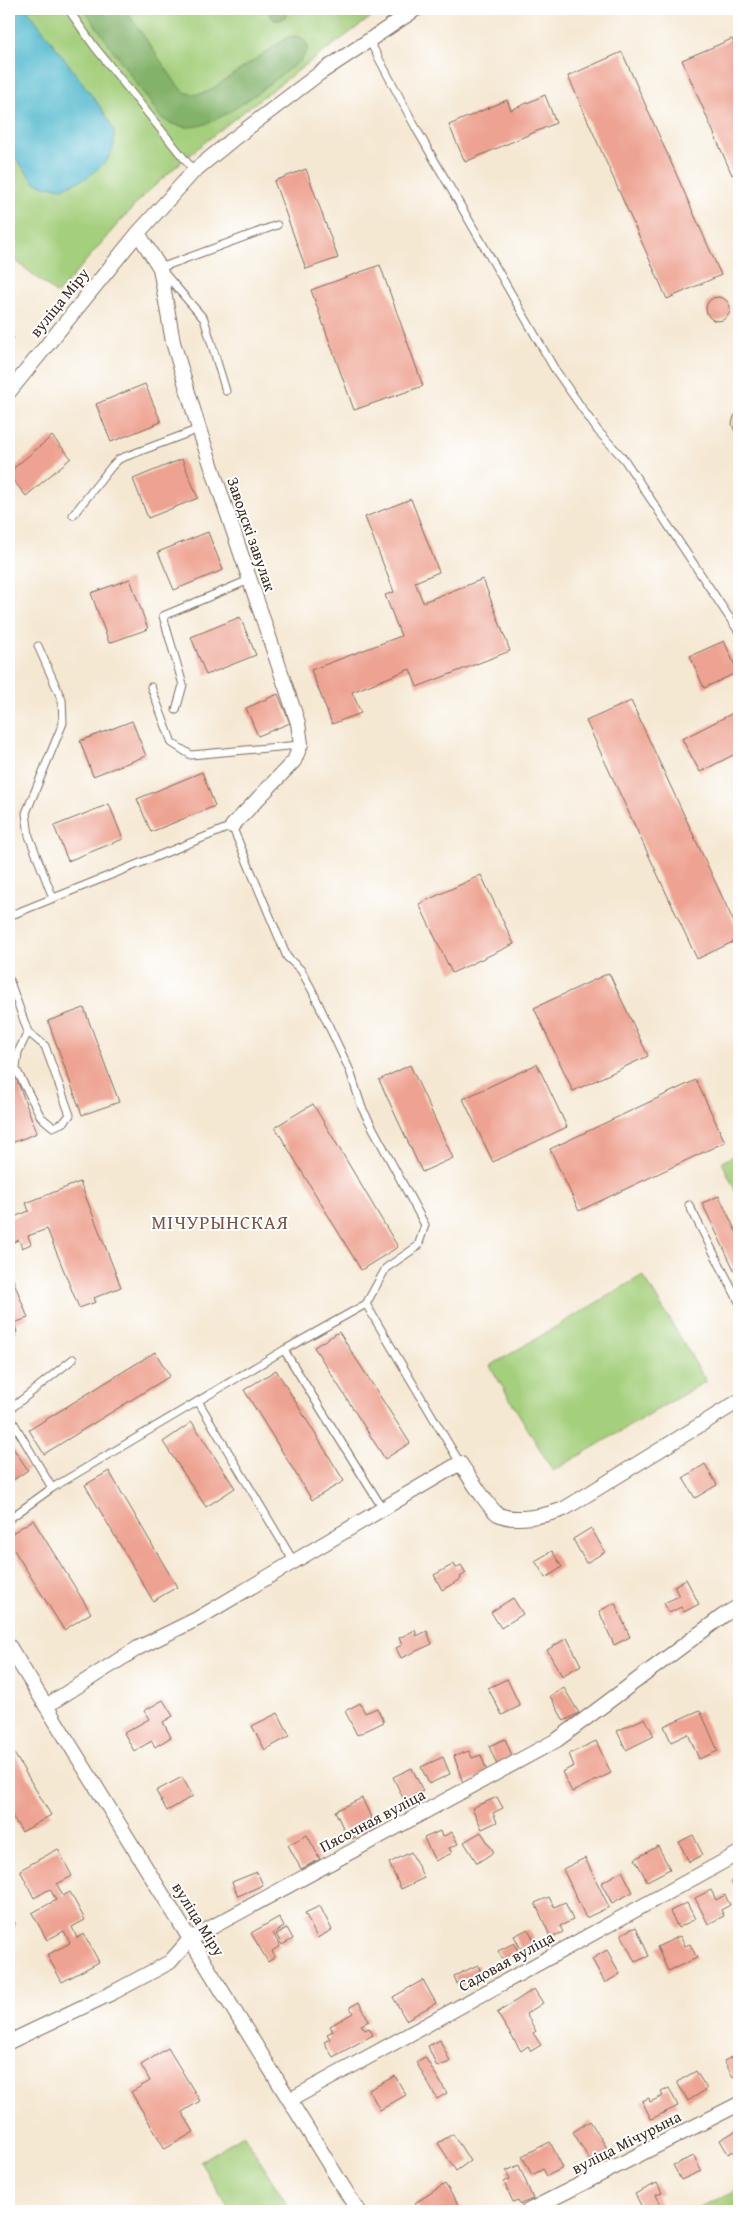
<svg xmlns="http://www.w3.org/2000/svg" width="748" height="2220" font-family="'Gentium Book Plus',serif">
<rect width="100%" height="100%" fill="#fff"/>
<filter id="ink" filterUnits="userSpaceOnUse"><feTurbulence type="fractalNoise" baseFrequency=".02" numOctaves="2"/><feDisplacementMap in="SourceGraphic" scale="10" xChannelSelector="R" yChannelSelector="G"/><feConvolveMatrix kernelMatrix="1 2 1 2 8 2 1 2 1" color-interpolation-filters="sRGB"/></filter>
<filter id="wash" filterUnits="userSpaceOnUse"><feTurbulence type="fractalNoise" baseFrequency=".0096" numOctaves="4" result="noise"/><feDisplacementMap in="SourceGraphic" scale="20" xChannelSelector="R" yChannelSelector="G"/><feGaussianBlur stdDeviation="1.12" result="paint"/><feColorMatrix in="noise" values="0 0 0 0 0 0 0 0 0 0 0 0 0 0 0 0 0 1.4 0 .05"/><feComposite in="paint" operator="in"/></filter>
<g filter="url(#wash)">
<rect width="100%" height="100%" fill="#f5e8d3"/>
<g fill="#a4cf7b" stroke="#707c4c">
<path d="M 9,9 L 376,9 L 378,12 C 301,69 221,124 151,189 C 117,222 89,259 57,294 L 9,255 Z"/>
<polygon points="739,1153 739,1199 722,1162"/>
<polygon points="643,1275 706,1381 553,1471 490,1366"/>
<polygon points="244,2134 244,2135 291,2211 231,2211 200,2162"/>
<polygon points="739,2189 739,2211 692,2211"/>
</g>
<g fill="#83b26b" stroke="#5f6e44">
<path d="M 84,9 L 125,9 L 176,83 C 185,95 194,97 209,91 L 288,37 C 298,34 306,38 308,48 L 302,59 C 278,77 225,121 198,126 C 185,129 172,125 161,118 Z"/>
<polygon points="266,9 286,9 286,16 280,20 274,20"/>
</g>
<polygon fill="#4fb8cd" stroke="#457176" points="9,9 28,10 102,109 114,130 114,146 107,161 88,177 63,188 44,186 34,182 9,150"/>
<g id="blocks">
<g fill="#eea392">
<polygon points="732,39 739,56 739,171 732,175 682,60"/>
<polygon points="622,52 721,275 667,299 568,76"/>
<polygon points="545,95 556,123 465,162 449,125 507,100 511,110"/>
<polygon points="306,169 338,258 306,269 274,181"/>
<polygon points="380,265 423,386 354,410 311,290"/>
<circle cx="718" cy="309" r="12"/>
<polygon points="9,332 14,338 9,343"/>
<polygon points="145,384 161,422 111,442 96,404"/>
<polygon points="739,412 739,435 735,432 732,424 734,416"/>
<polygon points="52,436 71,458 26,496 9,475 9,472"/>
<polygon points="182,459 198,498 148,518 133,479"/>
<polygon points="411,499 439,572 415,582 423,602 483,579 510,651 417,687 410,669 352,692 361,713 332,724 311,670 401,636 385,595 394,592 365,517"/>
<polygon points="208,532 223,570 174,590 158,552"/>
<polygon points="130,579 148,629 109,643 91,593"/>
<polygon points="240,617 256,655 206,675 191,637"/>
<polygon points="724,641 738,672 704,688 690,656"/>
<polygon points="278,694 290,723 258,736 246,708"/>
<polygon points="631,701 739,933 739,939 697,959 586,721"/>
<polygon points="739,710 739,752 700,772 682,739"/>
<polygon points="132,721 146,756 93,776 80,741"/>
<polygon points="202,772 215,806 151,832 137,799"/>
<polygon points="109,804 123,839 68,861 54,826"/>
<polygon points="481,875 514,944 452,973 419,904"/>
<polygon points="609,973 648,1056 573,1091 534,1008"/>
<polygon points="84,1008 119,1102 82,1115 48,1021"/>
<polygon points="9,1059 37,1133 9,1144"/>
<polygon points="537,1064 567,1127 493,1162 463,1099"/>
<polygon points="410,1065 453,1158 422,1172 379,1080"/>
<polygon points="696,1080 725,1142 579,1211 550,1149"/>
<polygon points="313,1104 398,1247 361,1270 275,1127"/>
<polygon points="80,1182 121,1287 94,1298 96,1302 79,1308 47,1229 28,1236 31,1244 22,1248 19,1240 9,1244 9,1219 29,1211 26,1203"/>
<polygon points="719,1196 739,1238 739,1280 702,1203"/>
<polygon points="9,1269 28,1318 14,1323 17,1332 9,1335"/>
<polygon points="339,1332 410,1443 385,1459 314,1347"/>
<polygon points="155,1352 170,1376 44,1454 29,1430"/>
<polygon points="276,1370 344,1481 312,1500 244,1390"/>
<polygon points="192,1422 235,1488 206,1507 163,1442"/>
<polygon points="9,1442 28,1470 9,1483"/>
<polygon points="705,1464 717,1485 695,1498 683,1478"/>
<polygon points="109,1471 177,1587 153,1601 85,1485"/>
<polygon points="33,1520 91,1613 64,1630 9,1542 9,1535"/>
<polygon points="591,1528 605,1552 586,1563 573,1539"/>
<polygon points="552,1551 562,1567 546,1578 535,1561"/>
<polygon points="454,1564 456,1568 461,1565 466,1573 460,1577 461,1579 442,1590 434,1575"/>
<polygon points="686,1579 699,1604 684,1612 681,1607 669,1613 664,1603 679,1596 674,1586"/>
<polygon points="513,1598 523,1614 501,1628 491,1612"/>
<polygon points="615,1603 630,1637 614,1645 599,1611"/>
<polygon points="415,1630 417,1636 427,1631 432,1644 401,1658 396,1648 402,1645 399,1638"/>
<polygon points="567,1638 581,1665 562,1676 547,1650"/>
<polygon points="507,1679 520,1706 502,1715 488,1688"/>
<polygon points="564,1688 579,1713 564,1721 550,1696"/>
<polygon points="163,1700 173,1716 163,1722 171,1737 155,1747 152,1741 134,1751 124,1733 149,1719 144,1711"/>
<polygon points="360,1703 365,1713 377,1708 384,1722 357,1735 345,1711"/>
<polygon points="700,1710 718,1751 699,1759 688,1734 671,1742 664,1726"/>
<polygon points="278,1713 290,1736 265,1750 252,1726"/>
<polygon points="645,1718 654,1736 626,1750 617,1731"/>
<polygon points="505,1739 513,1758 497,1765 489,1746"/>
<polygon points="596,1741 611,1773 572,1792 562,1772 574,1766 569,1754"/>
<polygon points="9,1745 51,1815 22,1832 9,1811"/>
<polygon points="469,1751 472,1758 481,1755 488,1774 463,1783 454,1756"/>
<polygon points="443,1757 450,1774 429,1784 421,1767"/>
<polygon points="412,1768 423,1791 404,1800 393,1777"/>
<polygon points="182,1777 193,1796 167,1811 156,1791"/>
<polygon points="497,1797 503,1808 493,1813 497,1822 482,1829 472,1808"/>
<polygon points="362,1798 376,1828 349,1840 335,1811"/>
<polygon points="440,1831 442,1837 452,1832 458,1844 449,1848 452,1853 435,1861 424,1838"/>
<polygon points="481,1832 494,1852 477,1863 464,1842"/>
<polygon points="307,1835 320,1859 301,1869 288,1845"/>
<polygon points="693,1835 703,1855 689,1862 679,1842"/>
<polygon points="658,1846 670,1869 647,1881 635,1859"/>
<polygon points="58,1849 72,1876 57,1884 63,1896 70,1892 85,1920 72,1927 77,1938 84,1934 99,1962 62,1982 47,1955 70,1943 64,1931 47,1940 32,1913 56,1900 50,1889 34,1898 20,1870"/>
<polygon points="411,1852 424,1878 401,1889 389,1863"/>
<polygon points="585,1858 609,1907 586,1918 563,1869"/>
<polygon points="622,1871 633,1892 612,1903 601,1883"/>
<polygon points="257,1872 263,1885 238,1896 232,1882"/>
<polygon points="739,1875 739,1893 731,1881"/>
<polygon points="711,1890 716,1900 725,1895 730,1905 721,1910 724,1916 708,1924 695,1898"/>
<polygon points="549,1897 554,1907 565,1902 573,1920 560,1926 563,1932 551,1938 535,1903"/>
<polygon points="687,1903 695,1919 678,1928 670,1911"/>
<polygon points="320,1906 332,1930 317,1938 305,1913"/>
<polygon points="279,1917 284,1927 273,1933 280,1946 272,1951 275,1957 268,1962 251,1933"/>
<polygon points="636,1927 649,1956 635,1962 621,1934"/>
<polygon points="287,1928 293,1939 282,1945 276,1934"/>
<polygon points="528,1929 535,1942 521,1949 514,1936"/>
<polygon points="680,1936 685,1946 690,1944 697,1958 668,1971 657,1947"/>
<polygon points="514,1943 518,1951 503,1960 498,1951"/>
<polygon points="607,1950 620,1974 605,1983 592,1959"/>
<polygon points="478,1965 482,1975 458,1986 454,1976"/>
<polygon points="423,1980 436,2003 406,2020 393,1997"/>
<polygon points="534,1989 543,2003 526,2014 536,2031 533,2033 541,2045 531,2051 528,2046 521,2051 497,2013"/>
<polygon points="359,2002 369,2021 361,2025 365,2030 369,2028 373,2035 333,2057 324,2042 330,2039 327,2034 333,2031 330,2026 353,2013 350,2007"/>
<polygon points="440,2040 450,2062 437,2067 428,2046"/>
<polygon points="168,2048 200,2101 182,2112 194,2132 165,2149 131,2092 150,2081 141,2065"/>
<polygon points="739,2053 739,2073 733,2077 724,2061"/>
<polygon points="425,2057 447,2093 437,2099 416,2062"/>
<polygon points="696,2071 707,2089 688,2101 677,2082"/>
<polygon points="395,2076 406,2095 380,2110 369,2090"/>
<polygon points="669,2088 678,2106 651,2119 642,2101 649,2098 650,2102 663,2096 661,2092"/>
<polygon points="590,2121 610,2153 592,2164 573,2132"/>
<polygon points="739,2129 739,2161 733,2151 728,2154 720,2140"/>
<polygon points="453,2134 470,2161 456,2171 438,2143"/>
<polygon points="550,2142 563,2168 547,2176 543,2169 532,2175 522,2156"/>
<polygon points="694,2156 701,2171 681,2180 673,2165"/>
<polygon points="519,2165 533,2199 520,2204 518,2200 513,2202 504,2182 510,2179 506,2171"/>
<polygon points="657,2183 662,2193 656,2195 663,2208 657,2211 644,2211 635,2194"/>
<polygon points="445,2184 461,2209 458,2211 418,2211 420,2210 415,2203"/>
</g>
</g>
</g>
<g filter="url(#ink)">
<use href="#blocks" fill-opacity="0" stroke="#7c6c5d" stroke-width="1"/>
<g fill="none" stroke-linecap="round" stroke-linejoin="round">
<defs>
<g id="service">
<polyline points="68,9 94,46 194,171"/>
<polyline points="369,40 417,130 554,368 598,431 624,459 739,632"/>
<polyline points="226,391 204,319 160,268 277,225"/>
<polyline points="73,515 112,466 119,459 199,429"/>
<polyline points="38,646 62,700 63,723 26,813 29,836 53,898"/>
<polyline points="151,687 172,743 191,755 300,745"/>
<polyline points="176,710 183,685 163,616 249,580"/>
<polyline points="9,916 232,826 287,957 301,970 312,990 350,1071 362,1108 425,1225 418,1246 386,1268 366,1304 284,1350 52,1488 9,1519"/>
<polyline points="9,979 28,1032 45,1046 70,1115 64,1122 53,1127 41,1117 16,1069 18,1052 28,1032"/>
<polyline points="689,1205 739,1302"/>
<polyline points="366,1304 460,1463"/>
<polyline points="284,1350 383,1509"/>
<polyline points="198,1401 294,1562"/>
<polyline points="9,1410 73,1359"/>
<polyline points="9,1415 52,1488"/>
<polyline points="9,1925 11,1924"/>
</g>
<g id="minor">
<polyline points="138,233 160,268 173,342 199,429 298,723 301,744 294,761 232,826"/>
<polyline points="9,392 138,233 194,171 232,140 320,73 416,9"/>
<polyline points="9,1646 358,2211"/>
<path d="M 46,1706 L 138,1648 L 197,1619 L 460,1463 C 467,1473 490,1510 498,1514 C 514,1523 548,1515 564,1509 L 739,1401"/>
<polyline points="9,2042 114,1992 170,1962 190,1939 557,1740 724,1615 739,1606"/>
<polyline points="290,2100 739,1853"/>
<polyline points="528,2211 739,2104"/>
</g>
</defs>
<use href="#service" stroke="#7c6c5d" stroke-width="9"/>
<use href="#minor" stroke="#7c6c5d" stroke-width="16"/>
<use href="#service" stroke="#fff" stroke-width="7"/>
<use href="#minor" stroke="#fff" stroke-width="14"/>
</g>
</g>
<g text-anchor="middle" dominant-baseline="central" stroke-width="4" stroke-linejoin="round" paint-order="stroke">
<g font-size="16" fill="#3b2a1e" stroke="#fff">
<text transform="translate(59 302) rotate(-51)">вуліца Міру</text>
<text transform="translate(252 534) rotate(71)">Заводскі завулак</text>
<text transform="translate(372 1820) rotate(-28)">Пясочная вуліца</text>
<text transform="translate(199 1919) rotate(58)">вуліца Міру</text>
<text transform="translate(506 1961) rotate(-29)">Садовая вуліца</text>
<text transform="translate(626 2142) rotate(-27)">вуліца Мічурына</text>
</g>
<g font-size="19" letter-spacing="1" fill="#7a5447" stroke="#fff">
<text x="220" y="1222">МІЧУРЫНСКАЯ</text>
</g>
</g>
<rect width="748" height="2220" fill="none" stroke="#fff" stroke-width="30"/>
</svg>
